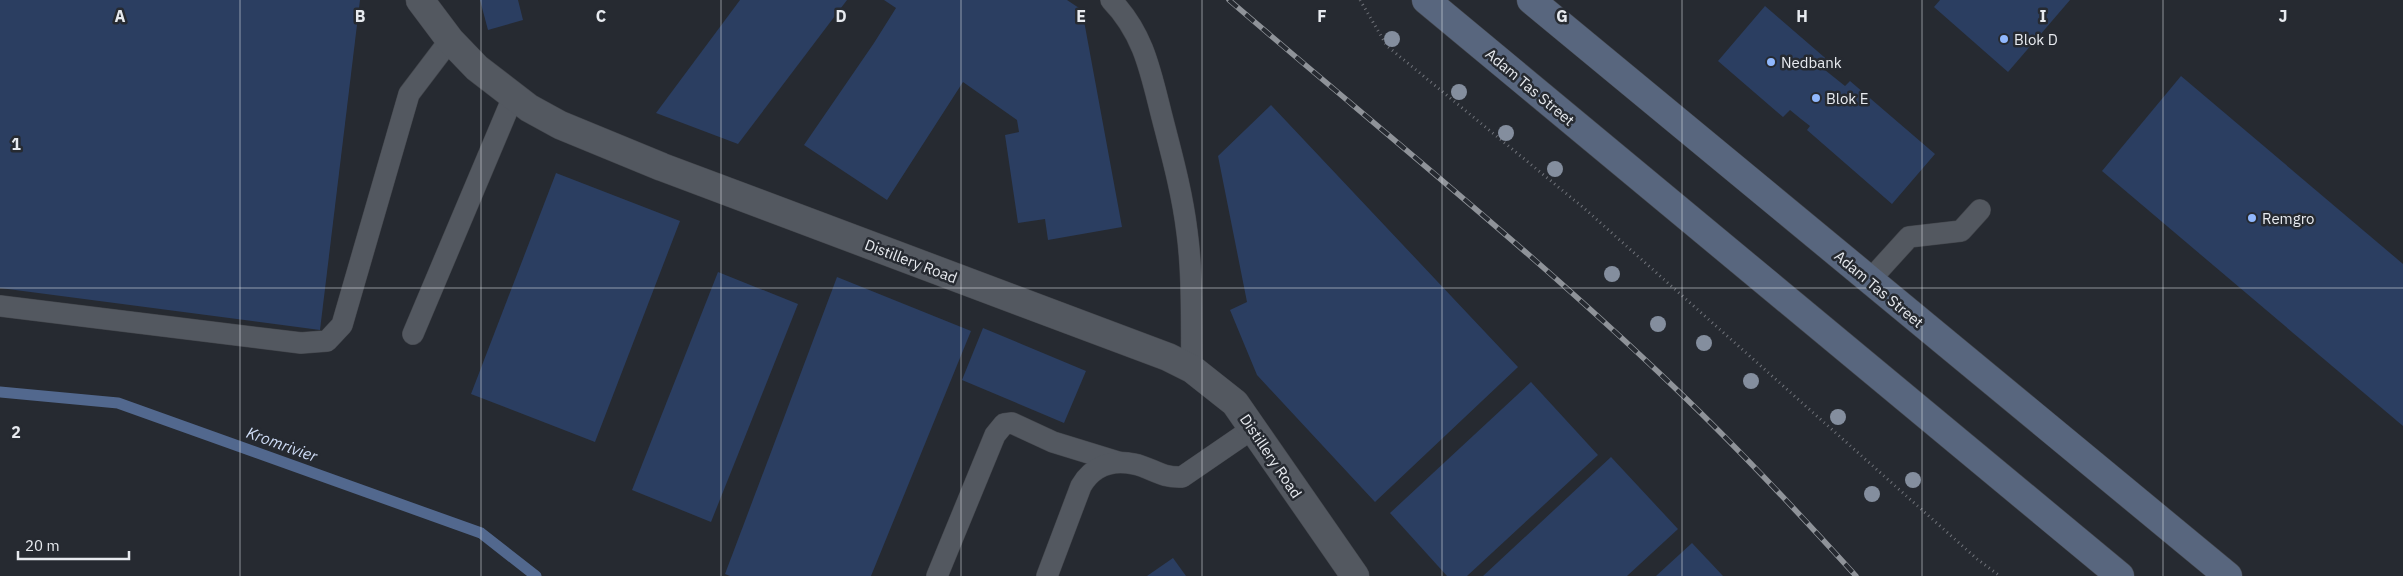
<svg xmlns="http://www.w3.org/2000/svg" width="2403" height="576" font-family="'IBM Plex Sans',sans-serif">
<rect width="100%" height="100%" fill="#262a31"/>
<g fill="none" stroke-linecap="round" stroke-linejoin="round">
<polyline stroke="#52688e" stroke-width="11" points="0,392 118,403 481,533 536,576"/>
</g>
<g fill="#2b3e61">
<polygon points="0,0 360,0 320,330 0,288"/>
<polygon points="480,0 518,0 523,20 488,30"/>
<polygon points="740,0 847,0 738,144 656,113"/>
<polygon points="884,0 1067,0 1082,10 1122,227 1048,240 1045,219 1018,223 1005,135 1019,132 1017,120 963,82 887,200 804,145 874,43 896,8"/>
<polygon points="1940,0 2070,0 2008,72 1934,7"/>
<polygon points="1765,6 1831,63 1825,70 1845,86 1850,81 1935,154 1892,204 1807,130 1810,126 1801,119 1790,110 1783,117 1718,61"/>
<polygon points="2181,76 2403,264 2403,426 2102,171"/>
<polygon points="1271,105 1518,367 1375,502 1257,375 1230,310 1247,302 1218,156"/>
<polygon points="556,173 680,221 595,442 471,394"/>
<polygon points="718,272 798,304 711,522 632,490"/>
<polygon points="837,277 971,331 871,576 730,576 725,574"/>
<polygon points="983,328 1086,371 1064,423 962,380"/>
<polygon points="1531,382 1598,455 1467,576 1447,576 1390,513"/>
<polygon points="1611,457 1678,529 1627,576 1483,576"/>
<polygon points="1692,543 1723,576 1656,576"/>
<polygon points="1173,558 1186,576 1147,576"/>
</g>
<g fill="none" stroke-linecap="round" stroke-linejoin="round">
<defs>
<g id="service">
<path d="M 1111,0 C 1143,33 1150,69 1161,113 C 1171,152 1182,191 1187,232 C 1193,276 1191,323 1192,369"/>
<polyline points="1869,281 1909,237 1961,231 1980,210"/>
<polyline points="0,306 301,343 327,341 342,325 409,94 450,40"/>
<polyline points="413,334 513,97"/>
<polyline points="937,576 995,435 1004,424 1012,423 1053,442 1118,462"/>
<path d="M 1047,576 L 1081,486 C 1092,467 1111,459 1134,464 C 1153,468 1160,478 1182,477 L 1252,429"/>
</g>
<polyline id="minor" points="420,0 450,40 477,68 529,108 560,125 662,167 1168,357 1192,369 1235,403 1355,576"/>
<g id="secondary">
<polyline points="1426,0 2120,576"/>
<polyline points="1531,0 2228,576"/>
</g>
</defs>
<use href="#service" stroke="#43464c" stroke-width="22"/>
<use href="#minor" stroke="#43464c" stroke-width="29"/>
<use href="#secondary" stroke="#43464c" stroke-width="29"/>
<polyline stroke="#6f7279" stroke-width="3" stroke-dasharray="1 4" stroke-linecap="butt" points="1360,0 1387,46 1585,209 1977,559 2000,576"/>
<use href="#service" stroke="#535860" stroke-width="21"/>
<use href="#minor" stroke="#535860" stroke-width="28"/>
<use href="#secondary" stroke="#58667e" stroke-width="28"/>
<defs>
<path id="rail" d="M 1229,0 C 1378,128 1533,252 1675,388 C 1738,448 1797,511 1856,576"/>
</defs>
<use href="#rail" stroke="#8f9399" stroke-width="5.5"/>
<use href="#rail" stroke="#262a31" stroke-width="4" stroke-dasharray="11" stroke-linecap="butt"/>
</g>
<g fill="#848e9e">
<circle cx="1392" cy="39" r="8"/>
<circle cx="1459" cy="92" r="8"/>
<circle cx="1506" cy="133" r="8"/>
<circle cx="1555" cy="169" r="8"/>
<circle cx="1612" cy="274" r="8"/>
<circle cx="1658" cy="324" r="8"/>
<circle cx="1704" cy="343" r="8"/>
<circle cx="1751" cy="381" r="8"/>
<circle cx="1838" cy="417" r="8"/>
<circle cx="1913" cy="480" r="8"/>
<circle cx="1872" cy="494" r="8"/>
</g>
<path fill="none" stroke="#e7eaef" stroke-width="1" stroke-opacity="0.55" d="M 240,0 L 240,576M 481,0 L 481,576M 721,0 L 721,576M 961,0 L 961,576M 1202,0 L 1202,576M 1442,0 L 1442,576M 1682,0 L 1682,576M 1922,0 L 1922,576M 2163,0 L 2163,576M 0,288 L 2403,288"/>
<g fill="#91b8fd" stroke="#262a31" stroke-width="2">
<circle cx="2004" cy="39" r="5"/>
<circle cx="1771" cy="62" r="5"/>
<circle cx="1816" cy="98" r="5"/>
<circle cx="2252" cy="218" r="5"/>
</g>
<g text-anchor="middle" dominant-baseline="central" stroke-width="5" stroke-linejoin="round" paint-order="stroke">
<g font-size="15" fill="#e7eaef" stroke="#262a31" text-anchor="start">
<text x="2014" y="39">Blok D</text>
<text x="1781" y="62">Nedbank</text>
<text x="1826" y="98">Blok E</text>
<text x="2262" y="218">Remgro</text>
</g>
<g font-size="15" fill="#e7eaef" stroke="#262a31">
<text transform="translate(1530 87) rotate(40)">Adam Tas Street</text>
<text transform="translate(911 261) rotate(21)">Distillery Road</text>
<text transform="translate(1879 289) rotate(40)">Adam Tas Street</text>
<text transform="translate(1271 456) rotate(56)">Distillery Road</text>
</g>
<g font-size="16" font-style="italic" fill="#cfddf7" stroke="#262a31">
<text transform="translate(282 444) rotate(20)">Kromrivier</text>
</g>
</g>
<g font-size="16" text-anchor="middle" font-weight="bold" fill="#e7eaef" stroke="#262a31" stroke-width="5" stroke-linejoin="round" paint-order="stroke">
<text x="120" y="22">A</text>
<text x="360" y="22">B</text>
<text x="601" y="22">C</text>
<text x="841" y="22">D</text>
<text x="1081" y="22">E</text>
<text x="1322" y="22">F</text>
<text x="1562" y="22">G</text>
<text x="1802" y="22">H</text>
<text x="2043" y="22">I</text>
<text x="2283" y="22">J</text>
<text x="16" y="150">1</text>
<text x="16" y="438">2</text>
</g>
<path d="M18 551v8h111v-8" fill="none" stroke="#e7eaef" stroke-width="2.5"/>
<text x="25" y="551" font-size="15" fill="#e7eaef" stroke="#262a31" stroke-width="4" paint-order="stroke">20 m</text>
</svg>
